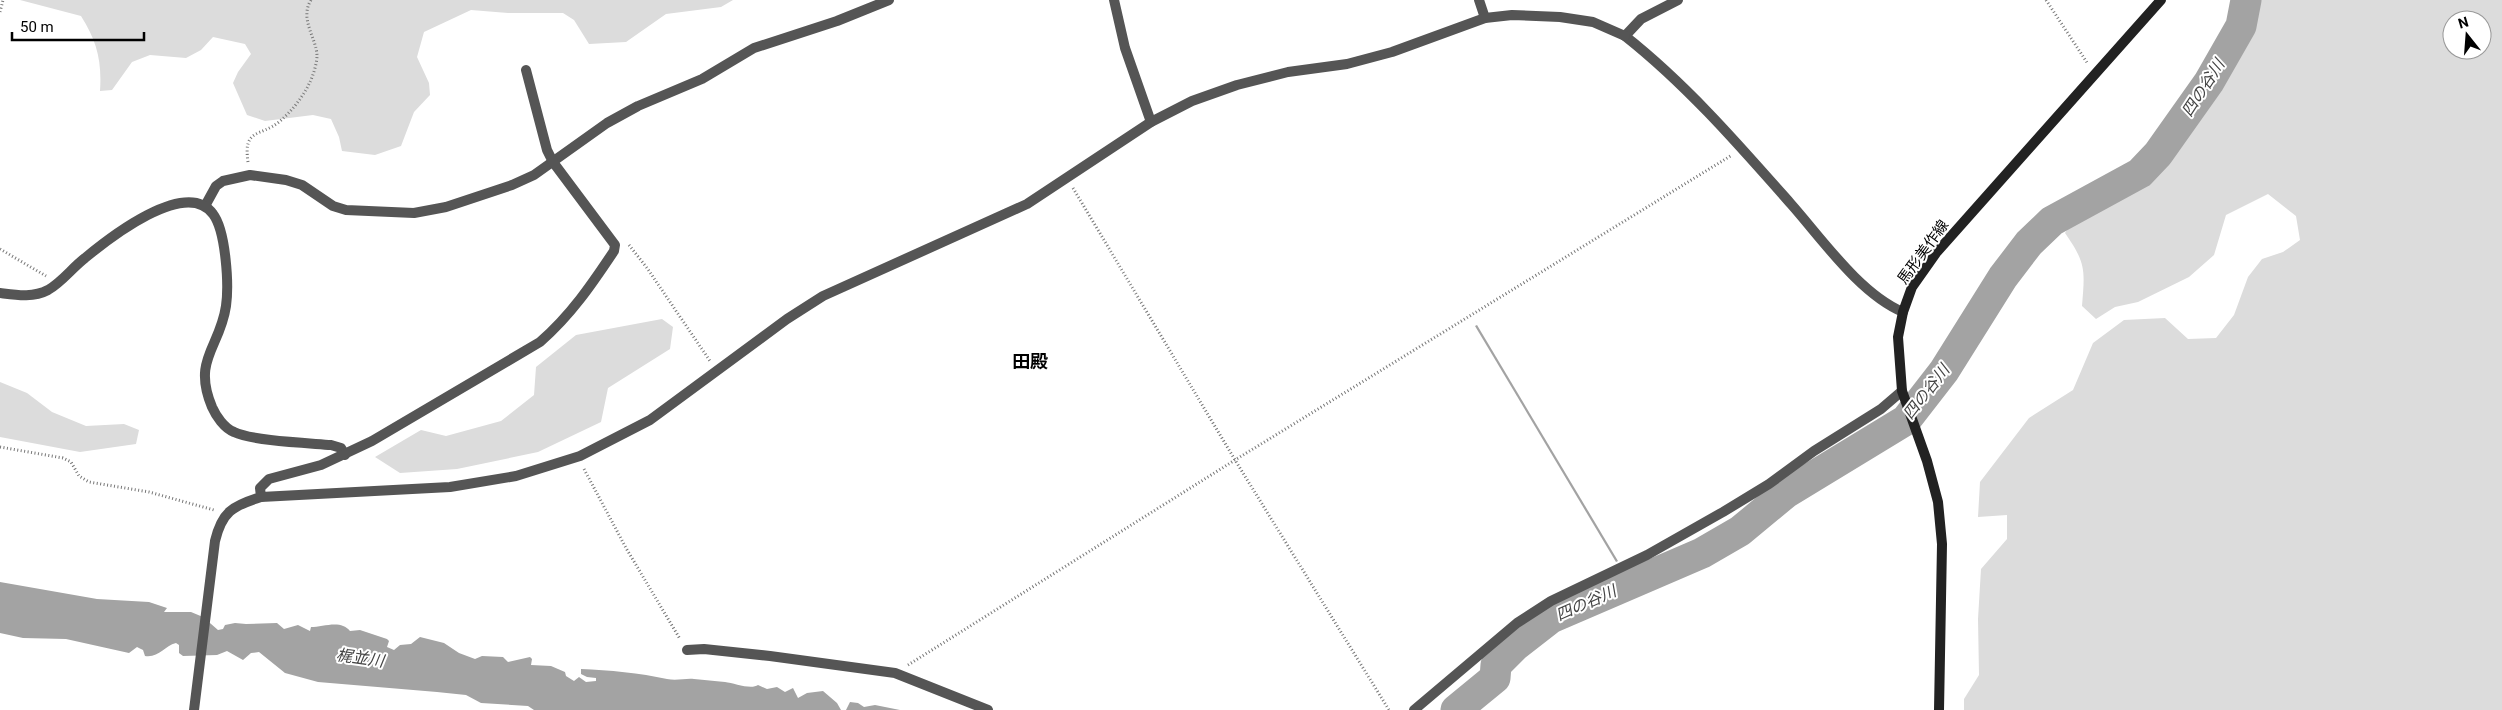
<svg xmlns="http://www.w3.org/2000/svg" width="2502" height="710" font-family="Roboto,'Noto Sans JP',sans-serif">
<rect width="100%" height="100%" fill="#fff"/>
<g fill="#dcdcdc" fill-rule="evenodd">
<path d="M 20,0 L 733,0 L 721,7 L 666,14 L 626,42 L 589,44 L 574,20 L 563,13 L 508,13 L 471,10 L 424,32 L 417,57 L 429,83 L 430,95 L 414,112 L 401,146 L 375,155 L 342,151 L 339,137 L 331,119 L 313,115 L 265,121 L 247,115 L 233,83 L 238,72 L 251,54 L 245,44 L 213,37 L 201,50 L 186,58 L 150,55 L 132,62 L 112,90 L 100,91 C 102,61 97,41 81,16 Z"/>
<path d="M 2258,0 L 2502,0 L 2502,710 L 1964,710 L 1964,699 L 1979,675 L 1978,619 L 1981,569 L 2007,539 L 2007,515 L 1978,517 L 1980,482 L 2029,418 L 2073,390 L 2093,343 L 2124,320 L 2165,318 L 2188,339 L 2216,338 L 2234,315 L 2248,277 L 2262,259 L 2283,252 L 2300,240 L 2296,216 L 2268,194 L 2226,215 L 2214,255 L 2189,277 L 2138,302 L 2115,307 L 2096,319 L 2082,306 C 2085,270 2086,263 2065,233 L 2076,215 L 2124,191 L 2156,165 L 2242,44 ZM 2452,20 L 2482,20 L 2482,50 L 2452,50 Z"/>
<polygon points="662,319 673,327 670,349 608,388 601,422 538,452 457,469 400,473 375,457 421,430 446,436 501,421 534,395 536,367 576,335"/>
<polygon points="0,382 27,393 52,412 86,426 124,424 139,430 136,444 80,452 0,437"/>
</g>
<g fill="#a3a3a3">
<polygon points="1477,325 1618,561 1616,562 1475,326"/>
<path d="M 0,582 L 97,599 L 149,602 L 167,608 L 164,612 L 191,612 L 203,617 L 218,630 L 223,629 L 225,625 L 235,623 L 246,624 L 277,623 L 284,629 L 298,625 L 310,631 L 311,627 C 323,627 341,619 350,631 L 360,630 L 387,639 L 389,641 L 387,647 L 394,650 L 400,645 L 411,644 L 420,637 L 444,643 L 459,653 L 475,659 L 482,656 L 503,657 L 508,662 L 530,657 L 532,659 L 531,665 L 551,666 L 565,672 L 566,676 L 574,681 L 579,677 L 586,682 L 596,681 L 596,678 L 587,677 L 581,674 L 581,669 C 609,670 640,673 667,679 C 677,681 686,678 694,679 C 705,680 714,681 725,682 C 734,683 751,690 758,685 L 767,689 L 777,687 L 785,692 L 793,688 L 798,698 L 807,693 L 823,691 L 837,703 L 841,710 L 534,710 L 528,706 L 481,703 L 466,695 L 437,692 L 318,682 L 285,673 L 259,652 L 251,653 L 243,660 L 227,651 L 217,655 L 183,656 L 179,653 L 179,645 L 176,643 C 164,646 159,658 145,656 L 143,650 L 137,647 L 129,653 L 66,639 L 23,638 L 0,633 Z"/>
<polygon points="850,702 858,703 864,707 875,705 900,710 846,710"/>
</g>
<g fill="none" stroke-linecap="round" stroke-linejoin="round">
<polyline stroke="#a3a3a3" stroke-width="31" points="1456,710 1495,678 1496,665 1515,646 1551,618 1702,553 1740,531 1786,493 1906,420 1944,371 2003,277 2029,243 2052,221 2140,173 2158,154 2209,82 2241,26 2246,0"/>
<g stroke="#777" stroke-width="3" stroke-dasharray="1 2.5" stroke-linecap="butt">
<polyline points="2046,0 2088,64"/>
<polyline points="0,12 3,0"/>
<path d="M 248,162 C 243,128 260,137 279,122 C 292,111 303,97 310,82 C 313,76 317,63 317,56 C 317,39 299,19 311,0"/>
<polyline points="1073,188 1235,460 1389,710"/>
<polyline points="629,245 647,268 710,361"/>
<polyline points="0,249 46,276"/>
<polyline points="0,447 63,458 71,462 79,476 89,482 149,492 214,510"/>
<polyline points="584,469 626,548 680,639"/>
<polyline points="908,665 1235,460 1732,155"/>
</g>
<g stroke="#555" stroke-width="10">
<polyline points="687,650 704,649 770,656 895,673 988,710"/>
<polyline points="1414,710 1517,623 1551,601 1647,555 1723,512 1769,484 1814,451 1881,409 1902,391"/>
</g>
<g stroke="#555" stroke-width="10">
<polyline points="1114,0 1125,48 1151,122"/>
<polyline points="1479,0 1485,18"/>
<path d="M 1678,0 L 1641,19 L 1625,36 C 1687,85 1739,145 1791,204 C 1822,239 1860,294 1903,312"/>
<polyline points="205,206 216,186 223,181 250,175 286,180 302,185 333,206 346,210 414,213 446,207 512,185 534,175 607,123 638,106 702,79 754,48 837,21 889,0"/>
<path d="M 0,293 C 16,295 33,298 48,290 C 62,282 72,268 85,258 C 108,239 186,177 213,214 C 226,231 229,285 226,306 C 220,348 192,359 212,407 C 216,416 224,428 234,432 C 253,441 307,443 331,445 L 341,448 L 345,455"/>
<path d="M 261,497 L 260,488 L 269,479 L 321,465 L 372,441 L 540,342 C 571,315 592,284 614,251 L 615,245 L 553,162 L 547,150 L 526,70"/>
<path d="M 194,710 L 215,541 C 222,512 232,506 261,497 L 450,487 L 516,476 L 580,456 L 650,420 L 787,319 L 823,296 L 1027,204 L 1151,122 L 1192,101 L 1237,85 L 1288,72 L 1347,64 L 1392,52 L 1485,18 L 1512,15 L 1560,17 L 1593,22 L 1625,36"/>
</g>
<polyline stroke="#222" stroke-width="10" points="1939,710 1942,544 1938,502 1927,461 1902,391 1898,337 1903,312 1912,287 1936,253 2161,0"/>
</g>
<g text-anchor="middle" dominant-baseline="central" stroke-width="4" stroke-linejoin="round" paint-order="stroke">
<g font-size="15" fill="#000" stroke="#fff">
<text transform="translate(1923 252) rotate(-54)">馬形美作線</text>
</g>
<g font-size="16" font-style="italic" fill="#444" stroke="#fff">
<text transform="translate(2203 88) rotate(-57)">四の谷川</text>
<text transform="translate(1926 392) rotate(-52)">四の谷川</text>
<text transform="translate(1586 603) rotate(-24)">四の谷川</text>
<text transform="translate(360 658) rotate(8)">梶並川</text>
</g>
<g font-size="18" font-weight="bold" fill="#000" stroke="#fff">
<text x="1030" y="361">田殿</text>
</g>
</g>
<g transform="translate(2467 35) rotate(343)"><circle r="24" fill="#ffffff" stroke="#999999"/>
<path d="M0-4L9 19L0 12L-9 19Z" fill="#000000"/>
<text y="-8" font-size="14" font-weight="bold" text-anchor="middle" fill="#000000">N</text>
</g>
<path d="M12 32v8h132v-8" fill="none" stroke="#000000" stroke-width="2.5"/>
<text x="20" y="32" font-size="15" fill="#000000" stroke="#ffffff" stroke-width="4" paint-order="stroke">50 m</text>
</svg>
